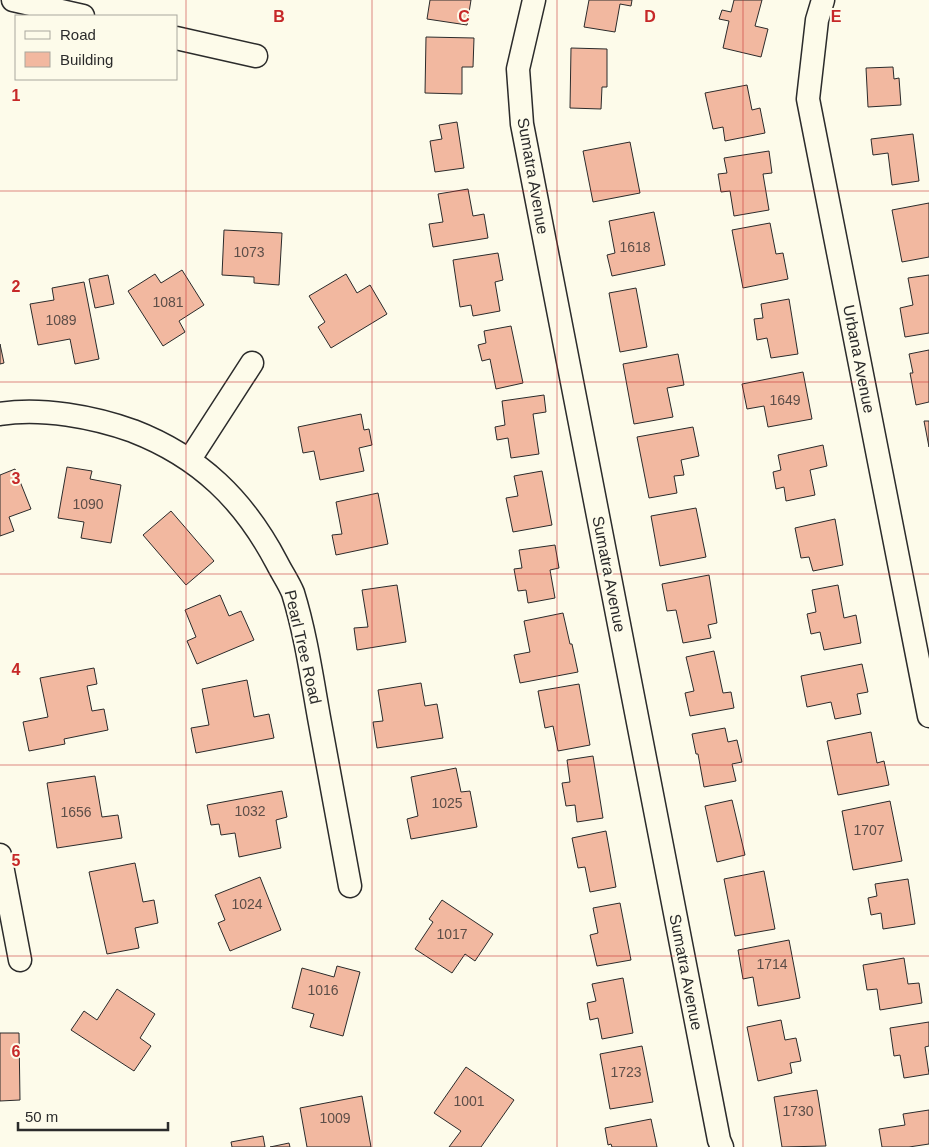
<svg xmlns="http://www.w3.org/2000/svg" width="929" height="1147" font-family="Helvetica,sans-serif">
<rect width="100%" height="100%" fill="#fdfbea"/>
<g fill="#f2b8a0" stroke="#2b2b2b">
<polygon points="430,0 471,0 467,25 427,19"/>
<polygon points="589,0 632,0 631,6 620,4 615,32 584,27"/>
<polygon points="734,0 762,0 755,26 768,29 761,57 723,48 729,21 719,19 722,10 731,12"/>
<polygon points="426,37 474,38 473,67 462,67 462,94 425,93"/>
<polygon points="571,48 607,49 607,87 602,87 601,109 570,108"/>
<polygon points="893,67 894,79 899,78 901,105 868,107 866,68"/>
<polygon points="747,85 752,110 760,108 765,133 725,141 723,127 713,129 705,93"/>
<polygon points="457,122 464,168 435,172 430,141 442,139 439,125"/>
<polygon points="913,134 919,181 892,185 888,153 873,155 871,139"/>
<polygon points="630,142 640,193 593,202 583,151"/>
<polygon points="769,151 772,173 763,174 769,210 734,216 730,191 721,192 718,174 727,173 724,158"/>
<polygon points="468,189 473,216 484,214 488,238 433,247 429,224 443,222 438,194"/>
<polygon points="929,203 929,257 902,262 892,210"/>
<polygon points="654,212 665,265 612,276 607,255 615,253 609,221"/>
<polygon points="770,223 776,254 783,253 788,279 743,288 732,230"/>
<polygon points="224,230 282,233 279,285 254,283 254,277 222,275"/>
<polygon points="498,253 503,280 495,282 500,311 473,316 471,305 460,307 453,260"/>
<polygon points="182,270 204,305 179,321 185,332 163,346 128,291 155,274 161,283"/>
<polygon points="346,274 357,293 370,285 387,314 331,348 318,327 325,322 309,296"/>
<polygon points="108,275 114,304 95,308 89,279"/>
<polygon points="929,275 929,333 905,337 900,308 913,305 908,278"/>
<polygon points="84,282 99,359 75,364 70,339 38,345 30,304 54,300 52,288"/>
<polygon points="636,288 647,347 620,352 609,293"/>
<polygon points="789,299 798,354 771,358 767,338 757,340 754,319 763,318 761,304"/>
<polygon points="511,326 523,383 496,389 490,359 482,361 478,345 486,343 484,331"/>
<polygon points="0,344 4,363 0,364"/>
<polygon points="929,350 929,402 916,405 910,373 913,373 909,354"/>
<polygon points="678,354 684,385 667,388 673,417 634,424 623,364"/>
<polygon points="803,372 812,419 768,427 764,406 747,409 742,384"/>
<polygon points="544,395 546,412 533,414 539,454 511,458 508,438 497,440 495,427 505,425 502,401"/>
<polygon points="361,414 364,430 369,429 372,445 359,448 364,471 320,480 314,451 303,453 298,427"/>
<polygon points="924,421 929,421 929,447"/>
<polygon points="693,427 699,456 681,460 684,475 674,476 677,493 649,498 637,437"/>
<polygon points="823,445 827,466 810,470 815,495 786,501 784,487 776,489 773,472 781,470 778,455"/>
<polygon points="67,467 92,471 90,479 121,485 111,543 81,538 84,522 58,518"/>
<polygon points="15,469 31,509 9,517 14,531 0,536 0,475"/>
<polygon points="542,471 552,525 513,532 506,498 518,496 514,476"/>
<polygon points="378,493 388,544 336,555 332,535 342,534 336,502"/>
<polygon points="696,508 706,557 660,566 651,516"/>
<polygon points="171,511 214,561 186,585 143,535"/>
<polygon points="835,519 843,565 813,571 809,557 801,558 795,528"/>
<polygon points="555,545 559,568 550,570 555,598 528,603 526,590 518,591 514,569 522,568 519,550"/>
<polygon points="709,575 717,623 708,625 711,638 683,643 676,610 667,611 662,584"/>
<polygon points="397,585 406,642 357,650 354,628 368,627 362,590"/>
<polygon points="838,585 844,618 856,615 861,643 824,650 820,632 811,634 807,614 816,612 812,590"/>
<polygon points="220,595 229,616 241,611 254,640 197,664 187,641 196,637 185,610"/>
<polygon points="563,613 570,644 572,644 578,672 520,683 514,655 530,652 524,621"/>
<polygon points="714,651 723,693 731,692 734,708 690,716 685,693 694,691 686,657"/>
<polygon points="862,664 868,692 857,694 861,714 835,719 831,702 807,707 801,676"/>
<polygon points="94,668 97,684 87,686 92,711 104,709 108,730 64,739 65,744 29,751 23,722 48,717 40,678"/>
<polygon points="247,680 254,717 269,714 274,738 196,753 191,728 209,725 202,689"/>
<polygon points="421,683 425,706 437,704 443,738 377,748 373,722 383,721 378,690"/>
<polygon points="579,684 590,745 558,751 553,726 545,728 538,691"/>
<polygon points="725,728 728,742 737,740 742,762 732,764 736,781 704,787 698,754 696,754 692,734"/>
<polygon points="871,732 877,763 884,761 889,785 838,795 827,741"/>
<polygon points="593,756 603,818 577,822 575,805 566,806 562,783 570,782 567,760"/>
<polygon points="456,768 461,792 470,791 477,827 411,839 407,819 418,816 411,777"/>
<polygon points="95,776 102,817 118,815 122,838 57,848 47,783"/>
<polygon points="282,791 287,817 276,820 281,848 239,857 235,833 221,835 219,824 211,825 207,805"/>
<polygon points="732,800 745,855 717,862 705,806"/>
<polygon points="890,801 902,861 853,870 842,811"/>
<polygon points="606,831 616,887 590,892 585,867 578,868 572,838"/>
<polygon points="135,863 143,902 154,900 158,923 135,928 139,948 107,954 89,872"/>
<polygon points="764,871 775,929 735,936 724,879"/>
<polygon points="260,877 281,930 230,951 218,923 225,920 215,895"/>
<polygon points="908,879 915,924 883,929 881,913 871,915 868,898 877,896 875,884"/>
<polygon points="442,900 493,934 475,961 465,954 452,973 415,949 433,922 429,919"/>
<polygon points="620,903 631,960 597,966 590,935 598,933 593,908"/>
<polygon points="789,940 800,998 758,1006 753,977 743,979 738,950"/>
<polygon points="904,958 908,984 919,983 922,1003 880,1010 877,989 867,990 863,965"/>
<polygon points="337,966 360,972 343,1036 310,1027 314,1014 292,1008 302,968 334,977"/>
<polygon points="623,978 633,1033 602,1039 598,1018 590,1020 587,1003 596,1001 592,984"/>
<polygon points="117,989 155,1014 140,1038 151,1046 134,1071 71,1030 84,1011 97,1020"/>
<polygon points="781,1020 785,1040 796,1038 801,1061 790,1063 792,1073 758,1081 747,1027"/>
<polygon points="929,1022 929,1046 925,1047 929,1074 904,1078 900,1055 894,1056 890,1028"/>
<polygon points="0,1033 19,1033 20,1100 0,1101"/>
<polygon points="642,1046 653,1102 610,1109 600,1054"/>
<polygon points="466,1067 514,1100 481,1147 449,1147 461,1131 434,1113"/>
<polygon points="817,1090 826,1146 782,1147 774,1097"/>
<polygon points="362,1096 371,1147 307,1147 300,1108"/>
<polygon points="929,1110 929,1144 909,1147 882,1147 879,1129 905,1125 903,1114"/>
<polygon points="651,1119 657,1147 612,1147 611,1144 608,1145 605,1128"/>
<polygon points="263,1136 265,1147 232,1147 231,1142"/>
<polygon points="289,1143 290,1147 270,1147"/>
</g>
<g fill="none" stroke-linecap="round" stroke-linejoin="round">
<defs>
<g id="minor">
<polyline points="13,0 83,16"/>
<polyline points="534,0 518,69 522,124 719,1140 722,1147"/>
<polyline points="823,0 817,20 808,99 929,716"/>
<polyline points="176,38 256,56"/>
<path d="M 0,414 C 41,407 94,417 133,431 C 200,457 244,500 277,563 C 282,573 289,583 293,593 C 306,635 312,679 320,723 C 330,777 340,832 350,886"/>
<polyline points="190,459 252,363"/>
<polyline points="0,855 20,960"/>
</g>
</defs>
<use href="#minor" stroke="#2b2b2b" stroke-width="25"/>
<use href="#minor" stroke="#fdfbea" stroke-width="22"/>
</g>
<path fill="none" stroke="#c62828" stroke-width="1" stroke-opacity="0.55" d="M 186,0 L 186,1147M 372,0 L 372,1147M 557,0 L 557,1147M 743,0 L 743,1147M 0,191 L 929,191M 0,382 L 929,382M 0,574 L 929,574M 0,765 L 929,765M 0,956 L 929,956"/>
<g text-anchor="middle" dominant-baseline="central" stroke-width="4" stroke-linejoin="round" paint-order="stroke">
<g font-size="14" fill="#5d4e48">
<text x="635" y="247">1618</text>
<text x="249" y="252">1073</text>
<text x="168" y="302">1081</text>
<text x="61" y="320">1089</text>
<text x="785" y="400">1649</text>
<text x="88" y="504">1090</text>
<text x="447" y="803">1025</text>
<text x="250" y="811">1032</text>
<text x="76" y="812">1656</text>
<text x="869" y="830">1707</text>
<text x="247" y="904">1024</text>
<text x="452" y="934">1017</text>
<text x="772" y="964">1714</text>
<text x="323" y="990">1016</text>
<text x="626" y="1072">1723</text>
<text x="469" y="1101">1001</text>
<text x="798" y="1111">1730</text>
<text x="335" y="1118">1009</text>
</g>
<g font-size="16" fill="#2b2b2b" stroke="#fdfbea">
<text transform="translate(533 176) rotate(80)">Sumatra Avenue</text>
<text transform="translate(859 359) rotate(79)">Urbana Avenue</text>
<text transform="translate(609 574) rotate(79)">Sumatra Avenue</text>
<text transform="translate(303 647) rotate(77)">Pearl Tree Road</text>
<text transform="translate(686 972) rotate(79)">Sumatra Avenue</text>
</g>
</g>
<g font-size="16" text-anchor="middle" font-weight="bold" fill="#c62828" stroke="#fdfbea" stroke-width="4" stroke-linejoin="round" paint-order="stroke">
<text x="279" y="22">B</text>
<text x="464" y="22">C</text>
<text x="650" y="22">D</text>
<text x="836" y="22">E</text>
<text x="16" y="101">1</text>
<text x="16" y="292">2</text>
<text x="16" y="484">3</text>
<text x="16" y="675">4</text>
<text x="16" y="866">5</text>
<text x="16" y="1057">6</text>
</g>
<rect x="15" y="15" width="162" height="65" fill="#fdfbea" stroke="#a9a89e"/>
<rect x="25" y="31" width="25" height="8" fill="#fdfbea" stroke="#a9a89e"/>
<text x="60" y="40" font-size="15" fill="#2b2b2b">Road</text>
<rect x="25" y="52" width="25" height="15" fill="#f2b8a0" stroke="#a9a89e"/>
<text x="60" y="65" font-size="15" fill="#2b2b2b">Building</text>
<path d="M18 1122v8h150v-8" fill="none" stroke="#2b2b2b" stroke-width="2.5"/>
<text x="25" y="1122" font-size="15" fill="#2b2b2b" stroke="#fdfbea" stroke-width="4" paint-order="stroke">50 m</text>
</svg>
